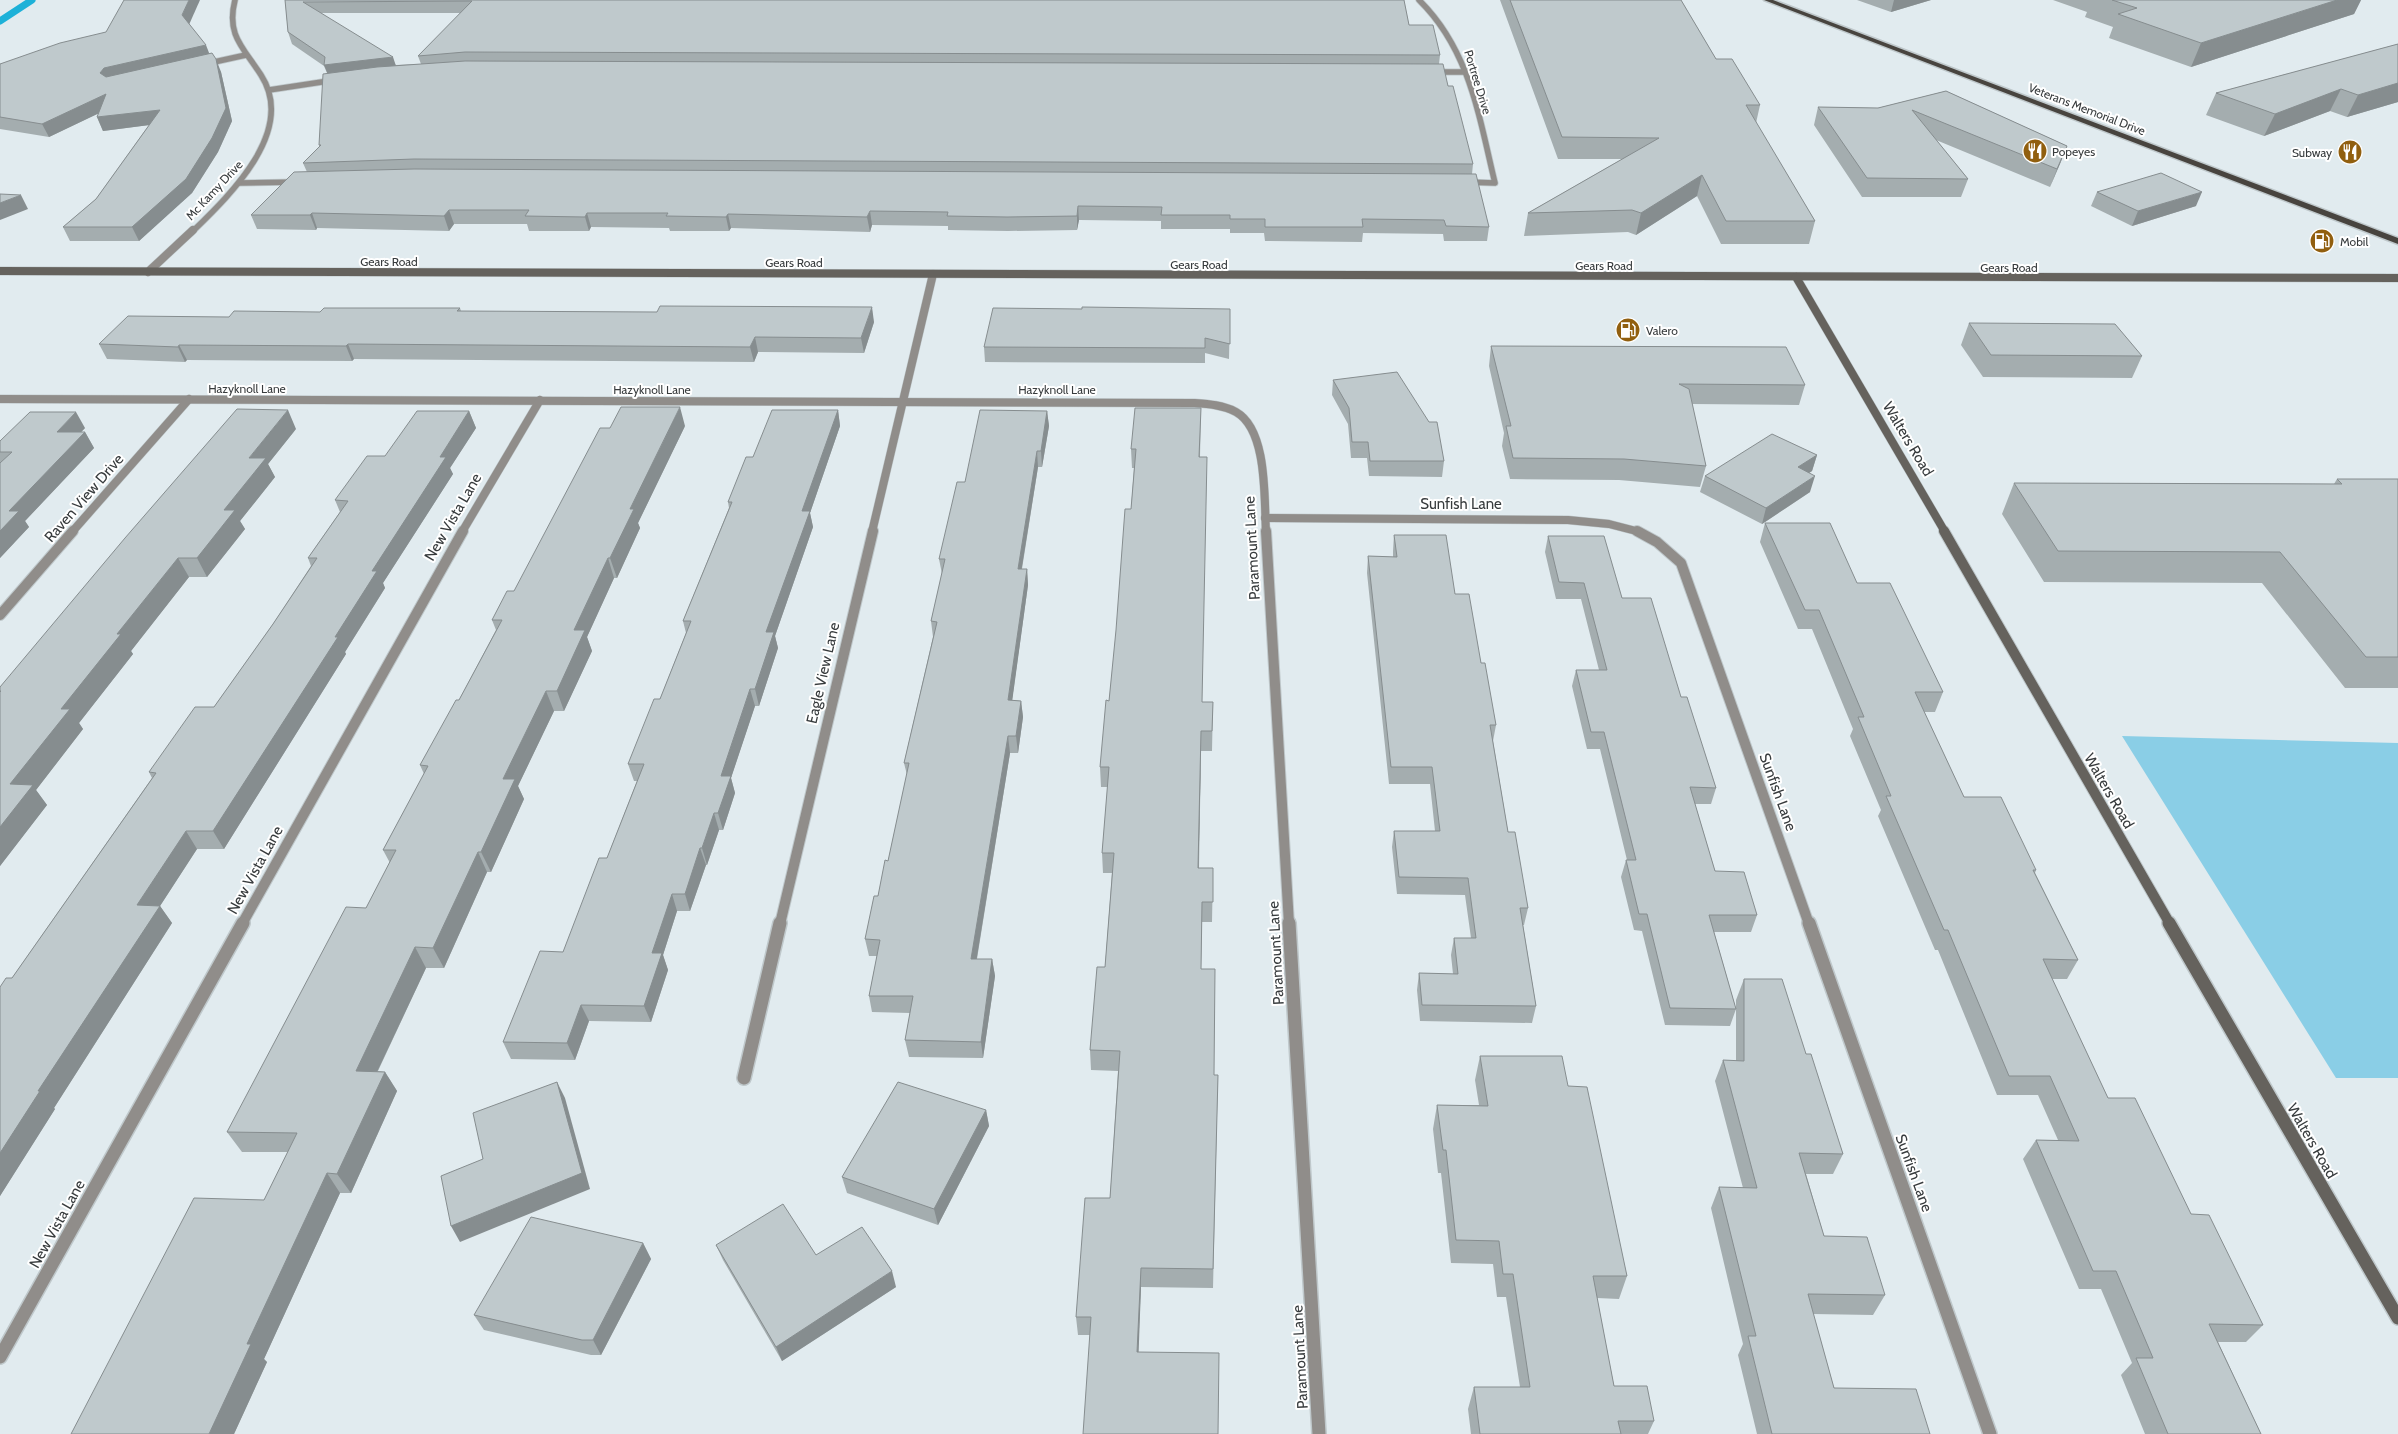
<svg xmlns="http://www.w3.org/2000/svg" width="2398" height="1434" font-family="Cabin,sans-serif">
<rect width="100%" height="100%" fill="#e1ebef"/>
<polygon fill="#8acee6" points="2122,736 2398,743 2398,1078 2336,1078"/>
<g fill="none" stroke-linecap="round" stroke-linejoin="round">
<polyline stroke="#1db1d8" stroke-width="7" points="0,21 32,0"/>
<defs>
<g id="street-far3">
<path d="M 1419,0 C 1470,50 1479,117 1495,183 L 1465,182"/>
<polyline points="205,64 246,55"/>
<polyline points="1432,72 1466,72"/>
<polyline points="269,90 335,80"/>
<polyline points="239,183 298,182"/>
<path d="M 192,232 C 230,195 297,131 261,75 C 243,47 226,35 235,0"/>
</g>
<g id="street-far2">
<polyline points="148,272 193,230"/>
<path d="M 0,399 L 1194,403 C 1208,404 1223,405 1236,412 C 1268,430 1264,500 1266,532"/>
<polyline points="1265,518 1568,520 1609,524 1640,532"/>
<polyline points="72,532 189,399"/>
<polyline points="462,532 540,400"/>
<polyline points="872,532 933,274"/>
</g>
<g id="street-far1">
<polyline points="1266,531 1289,924"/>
<polyline points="1637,531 1657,542 1681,563 1809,924"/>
<polyline points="0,615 73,531"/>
<polyline points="242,924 463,531"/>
<polyline points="780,924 873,531"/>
</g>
<g id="street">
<polyline points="1289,923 1319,1434"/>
<polyline points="1809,923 1990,1434"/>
<polyline points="744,1078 780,923"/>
<polyline points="0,1357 243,923"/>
</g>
<g id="secondary-far2">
<polyline points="0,271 2398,278"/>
<polyline points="1796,277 1945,532"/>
</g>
<polyline id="secondary-far1" points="1944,531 2170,924"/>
<polyline id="secondary" points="2169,923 2398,1318"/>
<polygon id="primary" points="1764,0 1773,0 2398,238 2398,244"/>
</defs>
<use href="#street-far3" stroke="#bfc8cb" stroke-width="7"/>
<use href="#street-far2" stroke="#bfc8cb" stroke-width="9"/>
<use href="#street-far1" stroke="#bfc8cb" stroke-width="12"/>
<use href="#street" stroke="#bfc8cb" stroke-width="16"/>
<use href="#secondary-far2" stroke="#bfc8cb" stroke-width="9"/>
<use href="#secondary-far1" stroke="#bfc8cb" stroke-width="12"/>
<use href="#secondary" stroke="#bfc8cb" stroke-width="16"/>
<use href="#primary" stroke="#bfc8cb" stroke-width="3"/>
<use href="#street-far3" stroke="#908d8a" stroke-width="5.5"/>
<use href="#street-far2" stroke="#908d8a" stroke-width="8"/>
<use href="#street-far1" stroke="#908d8a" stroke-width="10"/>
<use href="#street" stroke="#908d8a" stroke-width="13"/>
<use href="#secondary-far2" stroke="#65625d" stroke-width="8"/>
<use href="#secondary-far1" stroke="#65625d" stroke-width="10"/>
<use href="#secondary" stroke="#65625d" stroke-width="13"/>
<use href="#primary" fill="#48443f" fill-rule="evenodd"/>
</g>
<g fill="#a4adaf" fill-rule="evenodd">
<path d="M 285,0 L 1404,0 L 1409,25 L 1440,55 L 1439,64 L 1448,86 L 1473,164 L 1472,174 L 1489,227 L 1487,241 L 1444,241 L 1443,234 L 1363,233 L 1362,242 L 1265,241 L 1264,233 L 1230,233 L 1230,229 L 1161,229 L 1161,221 L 1079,220 L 1077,230 L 1008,231 L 948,230 L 948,226 L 872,225 L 870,232 L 731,228 L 729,231 L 670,231 L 669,228 L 591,227 L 589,231 L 529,231 L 527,224 L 454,224 L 449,231 L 317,228 L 316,230 L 257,229 L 251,215 L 307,172 L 303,163 L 319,147 L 319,145 L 327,73 L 324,66 L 292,44 L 288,32 ZM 321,13 L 461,13 L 418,56 L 421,64 L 396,65 Z"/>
<polygon points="1500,0 1681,0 1716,59 1760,105 1756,123 1815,221 1809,244 1721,244 1697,196 1636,235 1628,232 1524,236 1528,213 1622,159 1558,159"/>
<polygon points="1857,0 1931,0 1891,12"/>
<polygon points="2053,0 2361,0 2354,14 2191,67 2109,38 2113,27 2085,17 2087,12"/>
<polygon points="189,24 221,72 232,121 218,152 192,193 139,241 70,241 63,227 96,199 149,125 103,131 97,117 99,113 49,137 0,129 0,64"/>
<polygon points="2398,44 2398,102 2347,117 2330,111 2264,136 2206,115 2216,93"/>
<polygon points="1946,91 2067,146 2050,187 1936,140 1968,179 1961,197 1862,197 1814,125 1818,107 1878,108"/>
<polygon points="2097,192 2196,206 2132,226 2091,206"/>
<polygon points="460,308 461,311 874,322 864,353 758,352 754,362 354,359 352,361 187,360 185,362 107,359 99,344 229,317 320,312"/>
<polygon points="1082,309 1230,309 1229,359 1205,353 1205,363 985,362 984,347"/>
<polygon points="1969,323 2142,356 2132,378 1983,377 1961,345"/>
<polygon points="1491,346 1805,385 1799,405 1692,404 1706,466 1700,487 1619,480 1510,479 1502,446 1504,433 1489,366"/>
<polygon points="1333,380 1429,422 1444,461 1442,477 1369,476 1367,458 1351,458 1348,424 1332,395"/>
<polygon points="1201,408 1200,457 1202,702 1213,702 1212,751 1201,751 1199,868 1213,868 1212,922 1202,922 1201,969 1214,1075 1218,1075 1213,1288 1141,1287 1138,1352 1218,1434 1090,1335 1078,1335 1076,1317 1110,1198 1118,1071 1091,1070 1090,1050 1105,967 1112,873 1103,873 1102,853 1108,787 1101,787 1100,767 1109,701 1131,509 1134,468 1132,468 1131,449"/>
<polygon points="838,410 840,426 810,513 813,527 775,636 778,648 759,706 755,706 731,778 735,793 723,830 719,830 707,865 706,865 690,911 677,911 663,955 668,970 651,1022 589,1021 575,1060 511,1059 503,1042 563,952 607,858 637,781 634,781 628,764 660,699 686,633 683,621 729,508 728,502 753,457"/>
<polygon points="469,411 476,428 450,468 453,474 383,583 385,588 345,652 346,654 224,849 197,849 160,906 172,923 54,1108 55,1109 0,1196 0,987 12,978 152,778 149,772 214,707 273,624 311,566 308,558 340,512 335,500 385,456"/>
<polygon points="1047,411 1049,426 1042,467 1038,467 1022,569 1027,569 1028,585 1012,700 1021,701 1023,717 1018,753 1010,753 977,959 992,959 995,976 983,1058 909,1057 905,1040 910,1013 872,1012 869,996 877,956 869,956 865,939 888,861 907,775 904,763 933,637 931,621 942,574 939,559 965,482"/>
<polygon points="685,426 638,523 640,528 617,578 614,578 587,637 592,651 564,711 554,711 518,786 524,799 491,872 487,872 444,968 426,968 378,1071 385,1072 397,1091 351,1193 340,1193 264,1359 267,1362 234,1434 264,1200 288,1152 242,1152 227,1132 366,908 390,863 383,850 424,774 420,765 459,700 496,630 492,620 514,591"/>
<polygon points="85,428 81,432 85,432 94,448 25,521 29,527 0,558 0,441"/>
<polygon points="296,429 268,464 275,477 240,521 245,529 207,577 189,577 131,651 133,654 79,723 83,729 36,790 47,805 0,866 0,687"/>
<polygon points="1817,455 1812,471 1809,473 1810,492 1762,524 1700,492 1705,476"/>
<polygon points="2337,479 2398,479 2398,688 2345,688 2262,583 2044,582 2002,514 2014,483 2334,484"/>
<polygon points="1765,523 1857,583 1943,692 1935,712 1924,712 1964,797 2036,870 2035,873 2078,960 2067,979 2052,979 2108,1098 2191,1214 2263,1325 2246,1342 2218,1342 2261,1434 2145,1434 2121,1375 2132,1363 2101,1289 2079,1289 2023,1159 2036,1140 2058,1140 2038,1095 1997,1095 1938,950 1935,950 1878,816 1881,810 1850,736 1853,729 1812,629 1798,629 1760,542"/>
<polygon points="1394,535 1455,594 1481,663 1496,725 1493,741 1508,832 1528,908 1524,925 1523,925 1536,1006 1532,1023 1420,1021 1417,990 1419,973 1453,974 1451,955 1454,938 1471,938 1465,895 1397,894 1392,847 1394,831 1435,831 1430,784 1389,784 1367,573 1368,556 1393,557 1393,551"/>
<polygon points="1548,536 1622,598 1681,697 1716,788 1711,804 1695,804 1715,871 1757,915 1751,932 1714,932 1736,1009 1730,1026 1665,1025 1642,931 1634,930 1621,877 1626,860 1627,860 1600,749 1587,749 1572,686 1576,670 1599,670 1581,599 1556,599 1545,552"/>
<polygon points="1744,979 1806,1054 1843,1154 1833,1174 1806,1174 1824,1236 1885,1295 1873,1315 1813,1314 1834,1388 1930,1434 1757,1434 1738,1355 1743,1344 1711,1208 1719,1187 1743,1188 1715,1081 1723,1060 1736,1061 1736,1000"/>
<polygon points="1480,1056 1568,1086 1627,1276 1619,1299 1597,1298 1614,1386 1654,1421 1648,1434 1471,1434 1468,1409 1474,1387 1520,1387 1506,1297 1497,1297 1493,1264 1451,1263 1441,1173 1438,1173 1433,1129 1437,1105 1479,1105 1475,1080"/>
<polygon points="986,1110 989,1126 938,1225 847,1193 842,1177"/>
<polygon points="643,1243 651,1259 601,1355 591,1355 484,1330 474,1315"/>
<polygon points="716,1245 816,1255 896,1287 782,1361 723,1260"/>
</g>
<g fill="#868d8f">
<polygon points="189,0 200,0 188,27 182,15"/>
<polygon points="1894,0 1931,0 1891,12"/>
<polygon points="2337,0 2361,0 2354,14 2191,67 2201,43"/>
<polygon points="206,45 211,58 110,80 100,73 104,68"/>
<polygon points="393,57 397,69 329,77 324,65"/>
<polygon points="216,59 221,72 232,121 218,152 192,193 139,241 132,227"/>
<polygon points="2398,83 2398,102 2347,117 2358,95"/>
<polygon points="2341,89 2330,111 2264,136 2275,114"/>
<polygon points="106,94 112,107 49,137 42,124"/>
<polygon points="160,110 165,123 103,131 97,117"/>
<polygon points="2067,146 2060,164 2050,187 2057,169"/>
<polygon points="1702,175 1697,196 1636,235 1641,213"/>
<polygon points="2202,192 2196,206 2132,226 2138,211"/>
<polygon points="21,195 28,209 0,220 0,203"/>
<polygon points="1078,206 1079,220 1077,230 1077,216"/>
<polygon points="449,210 454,224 449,231 444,216"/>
<polygon points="870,211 872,225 870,232 867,217"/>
<polygon points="312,213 317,228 316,230 310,215"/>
<polygon points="587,213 591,227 589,231 585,217"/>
<polygon points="728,214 731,228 729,231 726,217"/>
<polygon points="872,307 874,322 864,353 861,338"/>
<polygon points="755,337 758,352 754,362 750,347"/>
<polygon points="348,344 354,359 352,361 346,346"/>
<polygon points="179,345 187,360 185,362 178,347"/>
<polygon points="680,407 685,426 638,523 640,528 617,578 610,558 630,509"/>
<polygon points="288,410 296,429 268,464 275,477 240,521 245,529 207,577 197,558 249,458"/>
<polygon points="838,410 840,426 810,513 813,527 775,636 778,648 759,706 755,689 766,632 802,511"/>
<polygon points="469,411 476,428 450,468 453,474 383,583 385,588 345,652 346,654 224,849 213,831 335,637 372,571 440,457"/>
<polygon points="1047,411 1049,426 1042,467 1041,451"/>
<polygon points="76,412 85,428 66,448 57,432"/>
<polygon points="85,432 94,448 25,521 29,527 0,558 0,531 9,511"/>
<polygon points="1037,451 1038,467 1019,585 1018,569"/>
<polygon points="1817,455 1812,471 1793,483 1798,467"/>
<polygon points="1815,476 1810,492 1762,524 1766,508"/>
<polygon points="178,558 189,577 131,651 133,654 79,723 83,729 36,790 47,805 0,866 0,827 10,784 61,709 117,634"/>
<polygon points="608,558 614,578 587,637 592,651 564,711 557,691 574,630"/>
<polygon points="1027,569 1028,585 1010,717 1008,700"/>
<polygon points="750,689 755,706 731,778 735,793 723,830 718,813 721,776"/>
<polygon points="546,691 554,711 518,786 524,799 491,872 481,852 503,779"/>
<polygon points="1021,701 1023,717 1018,753 1016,736"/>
<polygon points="1201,731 1201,751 1198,888 1198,868"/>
<polygon points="1008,736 1010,753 974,975 971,959"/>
<polygon points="714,813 719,830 707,865 702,848"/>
<polygon points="186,831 197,849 160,906 172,923 54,1108 55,1109 0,1196 0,1153 137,905"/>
<polygon points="700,848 706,865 690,911 685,894"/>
<polygon points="478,852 487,872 444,968 433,948"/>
<polygon points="672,894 677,911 663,955 668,970 651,1022 644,1006 652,953"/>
<polygon points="415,947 426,968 368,1091 356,1071"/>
<polygon points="992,959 995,976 983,1058 981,1042"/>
<polygon points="581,1005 589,1021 575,1060 567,1043"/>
<polygon points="385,1072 397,1091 351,1193 337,1174"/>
<polygon points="557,1082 565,1098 590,1189 460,1242 451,1226"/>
<polygon points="986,1110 989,1126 938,1225 934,1209"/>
<polygon points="327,1173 340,1193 264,1359 267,1362 234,1434 209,1434 247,1344"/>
<polygon points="643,1243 651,1259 601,1355 593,1340"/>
<polygon points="1141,1268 1141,1287 1138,1369 1137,1352"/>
<polygon points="892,1271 896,1287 782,1361 776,1347"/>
</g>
<g fill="#bfc9cc" stroke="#868d8f">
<polygon points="124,0 189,0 182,15 206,45 104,68 100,73 106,77 212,53 216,59 226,108 212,138 186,179 132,227 63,227 96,199 160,110 97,117 106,94 42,124 0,117 0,64 60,43 106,32"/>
<polygon points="285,0 1404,0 1409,25 1433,25 1440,55 465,52 418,56 472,1 303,2 393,57 324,65 325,57 288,32"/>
<polygon points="1510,0 1681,0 1716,59 1732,59 1760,105 1746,105 1815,221 1726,221 1702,175 1641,213 1632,210 1528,213 1659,138 1562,137"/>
<polygon points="2112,0 2337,0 2201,43 2118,14 2137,8"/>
<polygon points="2398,44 2398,83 2358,95 2341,89 2275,114 2216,93"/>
<polygon points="465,61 1443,64 1448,86 1453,86 1473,164 414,159 303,163 321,145 319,145 323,74 377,67"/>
<polygon points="1946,91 2067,146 2057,169 1912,110 1968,179 1867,178 1818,107 1878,108"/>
<polygon points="414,169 1476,174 1489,227 1446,226 1444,220 1362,219 1363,227 1265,227 1265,219 1230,219 1230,215 1161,215 1162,207 1078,206 1077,216 1007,217 947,216 948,212 870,211 867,217 728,214 726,217 666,216 668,213 587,213 585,217 525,216 529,210 449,210 444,216 312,213 310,215 251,215 294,172"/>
<polygon points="2161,173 2202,192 2138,211 2097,192"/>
<polygon points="0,194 21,195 0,203"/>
<polygon points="660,306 872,307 861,338 755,337 750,347 348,344 346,346 179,345 178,347 99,344 128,316 229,317 234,311 320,312 324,308 460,308 457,311 657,312"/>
<polygon points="1082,307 1230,309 1230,344 1205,338 1205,348 984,347 993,308 1082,309"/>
<polygon points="1969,323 2115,324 2142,356 1991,355"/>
<polygon points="1491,346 1786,347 1805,385 1679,384 1689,389 1706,466 1624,459 1513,458 1506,426 1511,426"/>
<polygon points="1397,372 1429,422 1437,422 1444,461 1370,461 1368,442 1352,442 1349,408 1333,380"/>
<polygon points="621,407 680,407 630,509 634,509 610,558 608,558 574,630 585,630 557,691 546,691 503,779 515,779 481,852 478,852 433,948 415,947 356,1071 385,1072 337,1174 327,1173 247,1344 251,1344 209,1434 71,1434 194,1198 264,1200 297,1133 227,1132 346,907 366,908 396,850 383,850 428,766 420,765 456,700 459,700 502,620 492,620 507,591 514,591 600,428 610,428"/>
<polygon points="1135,408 1201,408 1199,457 1207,457 1202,702 1213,702 1212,731 1201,731 1198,868 1213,868 1213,902 1202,902 1201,969 1215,969 1214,1075 1218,1075 1213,1269 1141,1268 1137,1352 1219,1353 1218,1434 1083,1434 1091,1317 1076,1317 1085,1198 1110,1198 1120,1051 1090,1050 1097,967 1105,967 1114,853 1102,853 1109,767 1100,767 1106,700 1109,701 1116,630 1125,509 1131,509 1136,449 1131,449"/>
<polygon points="237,409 288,410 249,458 266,458 224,510 235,510 197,558 178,558 117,634 121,634 61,709 70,709 10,784 33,785 0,827 0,692 1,691 0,691 0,687 125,538"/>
<polygon points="772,410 838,410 802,511 810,511 766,632 774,632 755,689 750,689 721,776 731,776 718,813 714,813 702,848 700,848 685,894 672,894 652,953 662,953 644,1006 581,1005 567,1043 503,1042 540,951 563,952 599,858 607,858 644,764 628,764 654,699 660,699 691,621 683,621 732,502 728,502 746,457 753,457"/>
<polygon points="980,410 1047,411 1041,451 1037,451 1018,569 1027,569 1008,700 1021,701 1016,736 1008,736 971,959 992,959 981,1042 905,1040 913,996 869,996 880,940 865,939 874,896 878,896 885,860 888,861 909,763 904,763 937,622 931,621 945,559 939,559 957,482 965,482"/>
<polygon points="417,411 469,411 440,457 446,457 372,571 377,571 335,637 338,637 213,831 186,831 137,905 160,906 38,1091 40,1091 0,1153 0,987 6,978 12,978 156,773 149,772 195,707 214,707 273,624 317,558 308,558 348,501 335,500 367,456 385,456"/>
<polygon points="30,412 76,412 57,432 85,432 9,511 19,511 0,531 0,463 12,452 0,452 0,441"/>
<polygon points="1772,434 1817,455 1798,467 1815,476 1766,508 1705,476"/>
<polygon points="2337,479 2398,479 2398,657 2366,657 2280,552 2058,551 2014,483 2342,484"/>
<polygon points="1765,523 1830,523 1857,583 1890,583 1943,692 1915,692 1964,797 2001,797 2036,870 2033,870 2078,960 2043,959 2108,1098 2135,1098 2191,1214 2209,1215 2263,1325 2209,1324 2261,1434 2168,1434 2136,1358 2153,1358 2116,1271 2093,1271 2036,1140 2079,1141 2050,1076 2009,1076 1948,930 1944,930 1886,796 1891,796 1858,717 1864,717 1819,610 1805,610"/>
<polygon points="1394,535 1446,535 1455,594 1469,594 1481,663 1485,663 1496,725 1490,725 1508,832 1515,832 1528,908 1520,908 1536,1006 1422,1005 1419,973 1458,974 1454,938 1476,938 1468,878 1399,877 1394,831 1440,831 1432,767 1391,767 1368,556 1397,557"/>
<polygon points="1548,536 1604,536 1622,598 1651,598 1681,697 1687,697 1716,788 1690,787 1715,871 1744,872 1757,915 1709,915 1736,1009 1670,1008 1647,914 1639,914 1626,860 1636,860 1604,732 1591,732 1576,670 1607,670 1584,583 1559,582"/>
<polygon points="1744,979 1782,979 1806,1054 1811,1054 1843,1154 1799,1153 1824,1236 1867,1237 1885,1295 1808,1294 1834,1388 1916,1389 1930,1434 1772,1434 1748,1336 1756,1336 1719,1187 1757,1188 1723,1060 1744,1061"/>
<polygon points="1480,1056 1562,1056 1568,1086 1587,1087 1627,1276 1593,1276 1614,1386 1647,1386 1654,1421 1618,1421 1621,1434 1480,1434 1474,1387 1530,1387 1513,1274 1503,1274 1499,1241 1456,1240 1446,1150 1443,1150 1437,1105 1488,1106"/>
<polygon points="557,1082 582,1173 451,1226 441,1176 483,1159 473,1113"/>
<polygon points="898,1082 986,1110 934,1209 842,1177"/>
<polygon points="783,1204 816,1255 862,1227 892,1271 776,1347 716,1245"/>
<polygon points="531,1217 643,1243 593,1340 582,1340 474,1315"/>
</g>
<defs>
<symbol id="restaurant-disc" viewBox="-11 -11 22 22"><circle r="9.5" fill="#915f0f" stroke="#fff"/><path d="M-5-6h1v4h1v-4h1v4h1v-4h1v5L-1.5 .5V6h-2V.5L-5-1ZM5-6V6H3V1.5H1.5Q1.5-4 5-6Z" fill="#fff"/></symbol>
<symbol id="fuel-disc" viewBox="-11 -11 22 22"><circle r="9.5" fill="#915f0f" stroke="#fff"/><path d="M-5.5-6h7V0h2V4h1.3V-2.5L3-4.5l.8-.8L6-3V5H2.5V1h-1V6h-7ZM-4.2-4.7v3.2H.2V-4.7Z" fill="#fff"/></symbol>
</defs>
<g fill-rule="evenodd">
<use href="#restaurant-disc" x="2021" y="137" width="28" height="28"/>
<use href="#restaurant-disc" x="2336" y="138" width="28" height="28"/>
<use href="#fuel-disc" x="2308" y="227" width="28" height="28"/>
<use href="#fuel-disc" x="1614" y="316" width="28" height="28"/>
</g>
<g text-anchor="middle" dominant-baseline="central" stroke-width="4" stroke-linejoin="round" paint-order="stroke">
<g font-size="12" fill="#373b3d" stroke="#fff">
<text transform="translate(1478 82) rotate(73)">Portree Drive</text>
<text transform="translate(2087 109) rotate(21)">Veterans Memorial Drive</text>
<text transform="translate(214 190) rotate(-47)">Mc Kamy Drive</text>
<text x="389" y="261">Gears Road</text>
<text x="794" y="262">Gears Road</text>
<text x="1199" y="264">Gears Road</text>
<text x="1604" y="265">Gears Road</text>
<text x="2009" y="267">Gears Road</text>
<text x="247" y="388">Hazyknoll Lane</text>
<text x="652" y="389">Hazyknoll Lane</text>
<text x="1057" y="389">Hazyknoll Lane</text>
</g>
<g font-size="12" fill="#373b3d" stroke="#fff" text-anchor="start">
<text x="2052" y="151">Popeyes</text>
<text x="2332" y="152" text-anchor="end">Subway</text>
<text x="2340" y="241">Mobil</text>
<text x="1646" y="330">Valero</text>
</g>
<g font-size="15" fill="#373b3d" stroke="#fff">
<text transform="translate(1908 439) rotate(59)">Walters Road</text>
<text transform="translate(84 498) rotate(-49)">Raven View Drive</text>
<text x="1461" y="504">Sunfish Lane</text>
<text transform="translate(453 517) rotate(-60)">New Vista Lane</text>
<text transform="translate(1252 548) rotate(-93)">Paramount Lane</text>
<text transform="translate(823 673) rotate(-77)">Eagle View Lane</text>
<text transform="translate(2109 791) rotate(60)">Walters Road</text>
<text transform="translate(1778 792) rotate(70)">Sunfish Lane</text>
<text transform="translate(255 870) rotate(-61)">New Vista Lane</text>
<text transform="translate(1276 953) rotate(-93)">Paramount Lane</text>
<text transform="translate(2312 1141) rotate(60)">Walters Road</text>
<text transform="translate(1914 1173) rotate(70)">Sunfish Lane</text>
<text transform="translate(57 1224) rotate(-61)">New Vista Lane</text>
<text transform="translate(1300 1357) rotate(-93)">Paramount Lane</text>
</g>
</g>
</svg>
